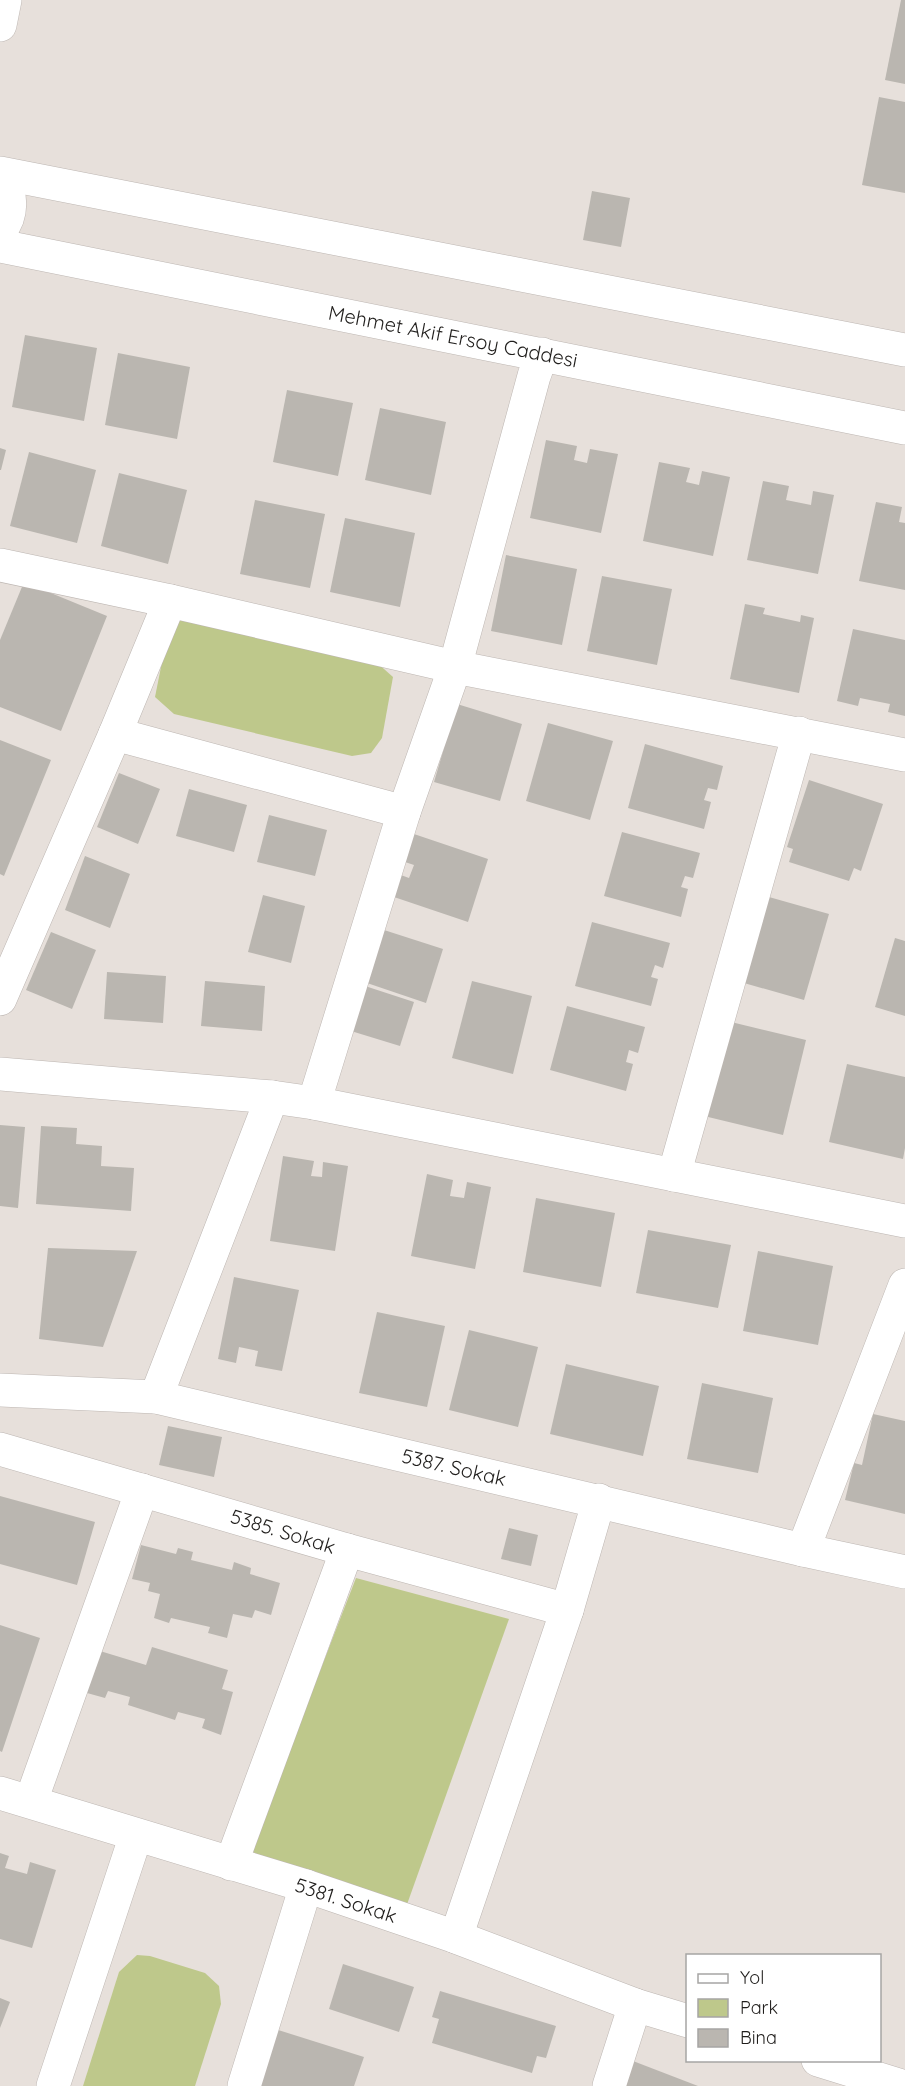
<svg xmlns="http://www.w3.org/2000/svg" width="905" height="2086" font-family="Quicksand,sans-serif">
<rect width="100%" height="100%" fill="#e7e0db"/>
<g fill="#bec88b">
<polygon points="196,619 375,661 393,677 382,738 371,753 352,756 174,714 155,697 167,637 178,621"/>
<polygon points="356,1578 509,1619 405,1910 246,1862"/>
<polygon points="137,1955 150,1956 205,1973 219,1986 221,2004 195,2086 83,2086 119,1972"/>
</g>
<g fill="#bab6b0">
<polygon points="901,0 905,0 905,84 885,80"/>
<polygon points="879,97 905,102 905,193 862,185"/>
<polygon points="592,191 630,198 621,247 583,240"/>
<polygon points="25,335 97,348 84,421 12,407"/>
<polygon points="118,353 190,367 177,439 105,425"/>
<polygon points="287,390 353,403 338,476 273,462"/>
<polygon points="380,408 446,422 431,495 365,480"/>
<polygon points="546,440 577,446 574,460 587,463 590,449 618,454 601,533 530,518"/>
<polygon points="0,448 6,450 1,470 0,470"/>
<polygon points="29,452 96,470 77,543 10,526"/>
<polygon points="659,462 690,468 686,482 699,485 702,471 730,477 713,556 643,541"/>
<polygon points="119,473 187,490 168,564 101,546"/>
<polygon points="763,481 789,486 786,500 811,505 813,491 834,495 818,574 747,560"/>
<polygon points="255,500 325,514 310,588 240,574"/>
<polygon points="876,502 902,507 899,522 905,523 905,590 859,581"/>
<polygon points="345,518 415,533 400,607 330,592"/>
<polygon points="506,555 577,569 562,645 491,631"/>
<polygon points="602,576 672,589 657,665 587,651"/>
<polygon points="24,582 107,616 61,731 0,707 0,640"/>
<polygon points="745,604 765,608 763,614 800,622 801,615 814,618 799,693 730,679"/>
<polygon points="853,629 905,640 905,716 888,712 890,704 860,698 858,706 837,701"/>
<polygon points="457,704 522,724 500,801 434,782"/>
<polygon points="548,723 613,741 590,820 526,801"/>
<polygon points="0,740 51,760 4,876 0,874"/>
<polygon points="645,744 723,766 717,790 708,788 704,800 711,802 704,829 628,808"/>
<polygon points="119,773 160,789 138,844 97,827"/>
<polygon points="809,780 883,804 861,871 854,868 849,881 789,862 793,849 787,847"/>
<polygon points="189,789 247,805 234,852 176,836"/>
<polygon points="269,815 327,830 315,876 257,862"/>
<polygon points="622,832 700,853 693,878 685,876 681,887 688,889 681,917 604,896"/>
<polygon points="411,833 488,859 468,922 391,896 398,874 409,878 414,865 402,861"/>
<polygon points="85,856 130,874 110,928 65,910"/>
<polygon points="263,895 305,906 291,963 248,952"/>
<polygon points="769,897 829,914 804,1000 744,983"/>
<polygon points="592,922 670,943 663,968 655,965 651,977 658,979 651,1006 575,986"/>
<polygon points="384,930 443,949 426,1003 367,983"/>
<polygon points="51,932 96,950 72,1009 26,990"/>
<polygon points="895,938 905,941 905,1016 875,1007"/>
<polygon points="107,972 166,976 163,1023 104,1019"/>
<polygon points="205,981 265,986 262,1031 201,1026"/>
<polygon points="472,981 532,996 513,1074 452,1058"/>
<polygon points="365,986 414,1002 400,1046 351,1031"/>
<polygon points="567,1006 645,1027 638,1053 629,1050 626,1062 633,1064 626,1091 550,1070"/>
<polygon points="727,1021 806,1040 783,1135 704,1116"/>
<polygon points="847,1064 905,1077 905,1148 903,1159 829,1142"/>
<polygon points="0,1125 25,1127 18,1208 0,1206"/>
<polygon points="41,1126 77,1128 76,1144 102,1146 101,1166 134,1168 131,1211 36,1204"/>
<polygon points="283,1156 314,1161 311,1176 322,1177 323,1162 348,1166 335,1251 270,1241"/>
<polygon points="427,1174 453,1180 450,1196 464,1198 467,1182 491,1187 475,1269 411,1256"/>
<polygon points="536,1198 615,1213 601,1287 523,1272"/>
<polygon points="648,1230 731,1245 718,1308 636,1293"/>
<polygon points="48,1248 137,1251 103,1347 39,1339"/>
<polygon points="758,1251 833,1266 818,1345 743,1331"/>
<polygon points="234,1277 299,1290 282,1371 255,1366 258,1351 239,1347 236,1363 218,1359"/>
<polygon points="377,1312 445,1326 427,1407 359,1393"/>
<polygon points="469,1330 538,1347 518,1427 449,1410"/>
<polygon points="566,1364 659,1386 643,1456 550,1434"/>
<polygon points="702,1383 773,1398 758,1473 687,1459"/>
<polygon points="873,1414 905,1421 905,1514 845,1500 854,1463 862,1465"/>
<polygon points="168,1426 222,1437 214,1477 159,1465"/>
<polygon points="0,1496 95,1522 77,1585 0,1564"/>
<polygon points="509,1528 538,1535 531,1566 501,1559"/>
<polygon points="141,1545 176,1554 178,1548 193,1552 191,1560 232,1570 234,1562 251,1568 250,1574 280,1583 271,1615 255,1610 252,1618 233,1614 227,1638 208,1633 210,1627 171,1618 169,1623 154,1618 160,1594 148,1591 150,1583 132,1579"/>
<polygon points="0,1625 40,1638 2,1752 0,1751"/>
<polygon points="152,1647 228,1670 222,1689 233,1692 221,1735 202,1728 205,1719 178,1712 175,1720 128,1705 130,1697 108,1691 105,1698 87,1693 100,1651 146,1665"/>
<polygon points="0,1853 9,1856 5,1868 27,1874 30,1862 56,1870 32,1948 0,1939"/>
<polygon points="343,1964 414,1987 399,2032 329,2009"/>
<polygon points="440,1991 556,2026 546,2058 537,2056 532,2073 432,2043 439,2019 432,2017"/>
<polygon points="0,1998 10,2002 0,2028"/>
<polygon points="275,2029 364,2057 354,2086 257,2086"/>
<polygon points="633,2061 698,2086 623,2086"/>
</g>
<g fill="none" stroke-linecap="round" stroke-linejoin="round">
<defs>
<g id="street">
<polyline points="0,25 5,0"/>
<polyline points="0,565 170,601 455,667 905,755"/>
<polyline points="115,734 404,812"/>
<polyline points="0,999 115,734 170,601"/>
<polyline points="0,1074 272,1097 314,1103 905,1221"/>
<polyline points="314,1103 404,812 455,667 534,376 542,354"/>
<polyline points="674,1175 799,733"/>
<polyline points="0,1390 156,1397 803,1550 905,1572"/>
<polyline points="156,1397 272,1097"/>
<polyline points="0,1449 347,1550 567,1610"/>
<polyline points="803,1550 905,1285"/>
<polyline points="0,1793 306,1886 456,1937 635,2005 688,2021"/>
<polyline points="31,1801 142,1490"/>
<polyline points="231,1864 347,1550"/>
<polyline points="456,1937 567,1610 599,1500"/>
<polyline points="818,2060 902,2086"/>
<polyline points="53,2086 136,1835"/>
<polyline points="244,2086 306,1886"/>
<polyline points="609,2086 635,2005"/>
</g>
<g id="primary">
<polyline points="0,173 905,350"/>
<path d="M 0,177 C 13,193 13,215 0,231"/>
<polyline points="0,246 905,428"/>
</g>
</defs>
<use href="#street" stroke="#bdb6b2" stroke-width="34"/>
<use href="#primary" stroke="#bdb6b2" stroke-width="34"/>
<use href="#street" stroke="#fff" stroke-width="33"/>
<use href="#primary" stroke="#fff" stroke-width="33"/>
</g>
<g text-anchor="middle" dominant-baseline="central" stroke-width="4.5" stroke-linejoin="round" paint-order="stroke">
<g font-size="20" fill="#201e1c" stroke="#fff">
<text transform="translate(453 336) rotate(11)">Mehmet Akif Ersoy Caddesi</text>
<text transform="translate(454 1467) rotate(13)">5387. Sokak</text>
<text transform="translate(283 1531) rotate(17)">5385. Sokak</text>
<text transform="translate(346 1900) rotate(18)">5381. Sokak</text>
</g>
</g>
<rect x="686" y="1954" width="195" height="108" fill="#ffffff" stroke="#a6a5a4" stroke-width="1.5"/>
<rect x="698" y="1974" width="30" height="9" fill="#ffffff" stroke="#a6a5a4" stroke-width="1.5"/>
<text x="740" y="1984" font-size="18" fill="#201e1c">Yol</text>
<rect x="698" y="1999" width="30" height="18" fill="#bec88b" stroke="#a6a5a4" stroke-width="1.5"/>
<text x="740" y="2014" font-size="18" fill="#201e1c">Park</text>
<rect x="698" y="2029" width="30" height="18" fill="#bab6b0" stroke="#a6a5a4" stroke-width="1.5"/>
<text x="740" y="2044" font-size="18" fill="#201e1c">Bina</text>
</svg>
